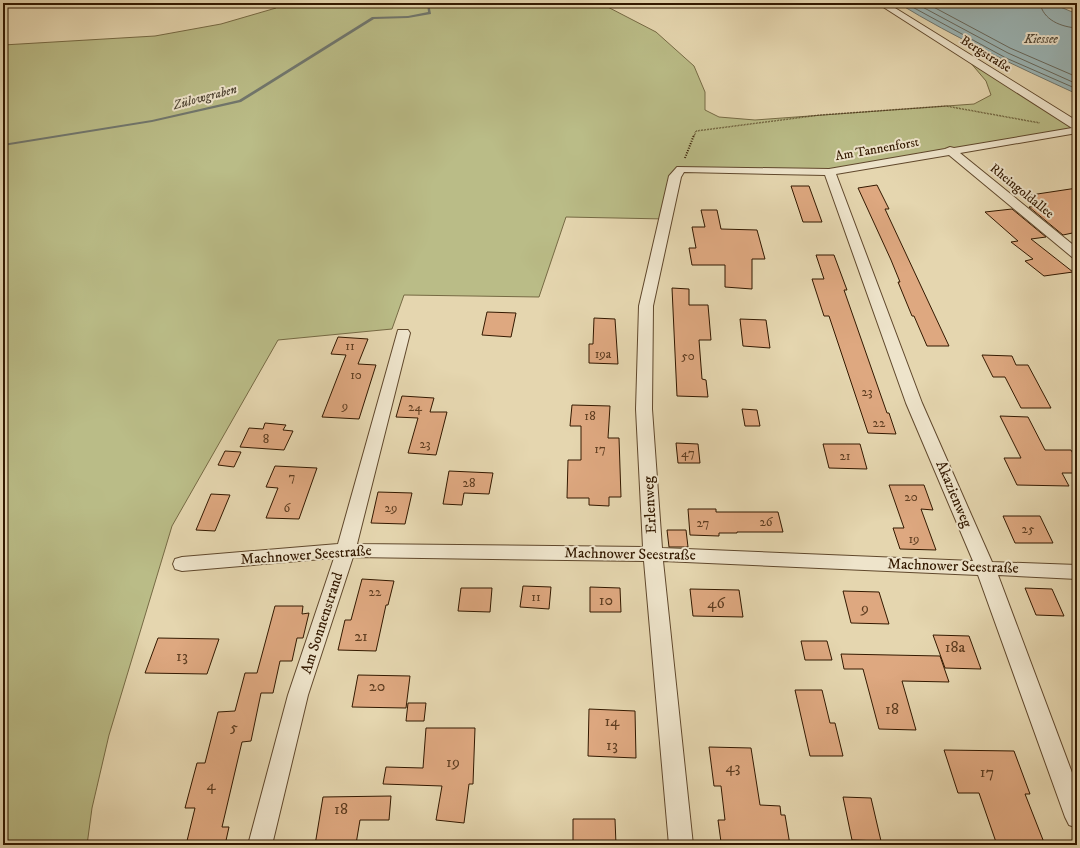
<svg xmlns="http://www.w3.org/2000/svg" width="1080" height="848" font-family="'IM FELL DW Pica',serif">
<rect width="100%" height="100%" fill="#e5d6af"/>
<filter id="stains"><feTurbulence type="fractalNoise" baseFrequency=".005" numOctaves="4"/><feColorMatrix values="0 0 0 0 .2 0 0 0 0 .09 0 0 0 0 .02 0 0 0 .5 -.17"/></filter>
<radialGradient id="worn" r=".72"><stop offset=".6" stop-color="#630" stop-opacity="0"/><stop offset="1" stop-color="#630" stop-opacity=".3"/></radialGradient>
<polygon fill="#babc87" stroke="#766a44" points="280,3 600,3 656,32 694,66 705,92 705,110 719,117 755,120 974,104 991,95 986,81 964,55 1077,130 829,172 681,169 666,219 566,217 539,297 404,295 392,329 278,340 172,526 109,735 92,808 87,845 3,845 3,45 155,36 221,24 276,8"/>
<path fill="#9bb6b7" stroke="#71776e" d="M 898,3 L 1051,3 L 1077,14 L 1077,94 C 1016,66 955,38 898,3 Z"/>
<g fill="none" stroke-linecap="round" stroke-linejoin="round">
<g stroke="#67685c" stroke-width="1">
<polyline points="905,3 1006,58 1077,89"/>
<polyline points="915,3 1008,53 1077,84"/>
<polyline points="926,3 1010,48 1077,77"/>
<path d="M 1040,3 C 1043,20 1061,27 1077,28"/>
</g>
<polygon fill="#71776e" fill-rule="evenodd" points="427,3 429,3 431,14 408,18 374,19 241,102 152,122 3,146 3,144 152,120 239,100 372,17 408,16 428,12"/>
</g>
<g fill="#dea880" stroke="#331900">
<polygon points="877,185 889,209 885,209 949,346 927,346 914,316 912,316 898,282 900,282 891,260 858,188"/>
<polygon points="791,186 809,186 822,222 803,222"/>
<polygon points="1077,188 1077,232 1063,235 1029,207 1039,206 1024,196"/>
<polygon points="1012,209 1046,237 1031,239 1073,272 1044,276 1025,261 1033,259 1011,242 1018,241 985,212"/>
<polygon points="701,210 717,210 721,229 757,230 765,259 752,259 752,289 725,287 725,265 692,265 689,248 696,248 692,227 705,227"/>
<polygon points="816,255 834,255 847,290 844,290 887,413 889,413 896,434 868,433 829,316 824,316 812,279 824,279"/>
<polygon points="672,288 689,289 689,305 708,305 711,340 699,340 702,379 706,380 708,397 677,396"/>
<polygon points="487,312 516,313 511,337 482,335"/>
<polygon points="594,318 615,319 618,364 589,363 589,344 593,344"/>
<polygon points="740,319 766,320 770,348 743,346"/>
<polygon points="338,337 368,339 358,364 376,365 359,419 322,417 346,355 331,354"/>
<polygon points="982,355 1012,356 1016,365 1028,365 1051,408 1021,408 1005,377 993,377"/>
<polygon points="402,396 434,398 430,412 447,412 436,455 408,453 418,418 396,417"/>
<polygon points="572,405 610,406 608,438 619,438 621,497 609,497 609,506 589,505 589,498 567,498 568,460 581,460 581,426 570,426"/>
<polygon points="742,409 757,410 760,426 745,426"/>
<polygon points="1000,416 1028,417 1045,450 1071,450 1077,461 1077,473 1062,473 1069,486 1017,485 1004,458 1021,458"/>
<polygon points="265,423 286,425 283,430 293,431 284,450 240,447 249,428 263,429"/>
<polygon points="676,443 698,444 700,463 678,463"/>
<polygon points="823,444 860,444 867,469 829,468"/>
<polygon points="225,451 241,452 234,467 218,465"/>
<polygon points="275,466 317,468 299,519 266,518 278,488 266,487"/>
<polygon points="449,471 493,473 489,494 464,493 462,505 443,504"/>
<polygon points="889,485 924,485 933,510 921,509 936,550 900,549 893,528 904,528"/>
<polygon points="378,492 412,493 405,524 371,523"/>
<polygon points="211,494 230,495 215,531 196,530"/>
<polygon points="688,509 716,509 716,512 778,512 783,532 737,532 737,533 719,533 719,536 690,535"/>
<polygon points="1003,516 1040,516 1053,543 1015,543"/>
<polygon points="667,530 686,530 688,547 669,547"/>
<polygon points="362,579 394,581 388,605 386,605 376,651 338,650 345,620 351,620"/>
<polygon points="523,586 551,587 549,609 520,607"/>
<polygon points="590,587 620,588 621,612 590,612"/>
<polygon points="461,588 492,588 490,612 458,611"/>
<polygon points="1025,588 1052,589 1064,616 1036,615"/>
<polygon points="690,589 739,590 743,617 693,616"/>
<polygon points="843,591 879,592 889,624 851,623"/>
<polygon points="275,606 303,606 302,614 309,613 303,638 297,638 292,661 280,661 273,693 261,693 251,741 242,742 222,827 229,827 225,845 186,845 195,808 185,808 197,763 205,763 218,712 235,711 245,673 257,673"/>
<polygon points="933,635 969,636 981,669 945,668"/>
<polygon points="158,638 219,639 207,674 145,673"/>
<polygon points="801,641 827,641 832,660 805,660"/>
<polygon points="841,654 940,656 949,682 902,681 916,730 879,729 863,669 844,669"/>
<polygon points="358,675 410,676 406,708 352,707"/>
<polygon points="795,690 822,690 830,723 835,723 843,756 810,756"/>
<polygon points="408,703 426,703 424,721 406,721"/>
<polygon points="589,709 635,711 636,758 588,756"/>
<polygon points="426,728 475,728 473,784 469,784 464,823 436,820 442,786 383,784 386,767 423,768"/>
<polygon points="709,747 751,748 760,805 780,806 781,815 785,815 790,845 729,845 728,842 721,842 718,820 725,820 721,786 714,786"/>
<polygon points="944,750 1014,751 1030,794 1025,794 1045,845 997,845 979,793 958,793"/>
<polygon points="391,796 389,820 360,820 356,844 315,845 323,797"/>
<polygon points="843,797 871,798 881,841 852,840"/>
<polygon points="573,819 615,819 616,845 573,845"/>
</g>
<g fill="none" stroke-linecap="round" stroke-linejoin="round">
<defs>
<path id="minor" d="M 877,3 L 887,3 L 1077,121 L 1077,133 L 960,153 L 1077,248 L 1077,258 L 1072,257 L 949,155 L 836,174 L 922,403 L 992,562 L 1077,565 L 1077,579 L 998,575 L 1077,786 L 1077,828 L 1069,825 L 1065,817 L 978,575 L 663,561 L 693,845 L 669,845 L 644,561 L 353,557 L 308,695 L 272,845 L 248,845 L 288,695 L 334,558 L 182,571 L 175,569 L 173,564 L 175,559 L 182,557 L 338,544 L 398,330 L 408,330 L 410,333 L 357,544 L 643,547 L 636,409 L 639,306 L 669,176 L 677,167 L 829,169 L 945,149 L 950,147 L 954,148 L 1072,128 ZM 684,172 L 825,175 L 906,403 L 973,561 L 662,548 L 652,409 L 653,306 L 681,177 Z"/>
</defs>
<use href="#minor" stroke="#60482c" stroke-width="2"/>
<g stroke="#331900" stroke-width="1.5" stroke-dasharray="0.5 1" stroke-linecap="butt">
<polyline points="1066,3 1077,7"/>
<polyline points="694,136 696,131 820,115 946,106 1040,123"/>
</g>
<polyline stroke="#331900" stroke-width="2" stroke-dasharray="1 1.5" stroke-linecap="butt" points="685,158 694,135"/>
<use href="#minor" fill="#eee4cb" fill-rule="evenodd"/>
</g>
<g text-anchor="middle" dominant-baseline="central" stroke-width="4" stroke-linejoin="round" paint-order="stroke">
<g font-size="13" font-style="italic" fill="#524837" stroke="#eee4cb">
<text x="1041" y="39">Kiessee</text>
<text transform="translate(205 97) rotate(-15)">Zülowgraben</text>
</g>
<g font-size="13" fill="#331900" stroke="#eee4cb">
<text transform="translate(986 54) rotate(32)">Bergstraße</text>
<text transform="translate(877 149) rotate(-10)">Am Tannenforst</text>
<text transform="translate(1022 191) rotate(39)">Rheingoldallee</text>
</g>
<g font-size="13" fill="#5e3d20">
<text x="350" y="346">11</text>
<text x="603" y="354">19a</text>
<text x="688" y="356">50</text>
<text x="356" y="375">10</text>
<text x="867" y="392">23</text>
<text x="345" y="406">9</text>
<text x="415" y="407">24</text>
<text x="590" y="416">18</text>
<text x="879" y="423">22</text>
<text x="266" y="439">8</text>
<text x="425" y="444">23</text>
<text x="600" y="449">17</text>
<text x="688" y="453">47</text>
<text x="845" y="456">21</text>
<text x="292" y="477">7</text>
<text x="469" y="483">28</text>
<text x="911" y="497">20</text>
<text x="287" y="508">6</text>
<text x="391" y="508">29</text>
<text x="766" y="522">26</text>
<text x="703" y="523">27</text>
<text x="1028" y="529">25</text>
<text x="914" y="539">19</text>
<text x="375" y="592">22</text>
<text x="536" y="597">11</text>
</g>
<g font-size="15" fill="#331900" stroke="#eee4cb">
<text transform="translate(954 494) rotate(67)">Akazienweg</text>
<text transform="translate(650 505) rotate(-93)">Erlenweg</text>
<text transform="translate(630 554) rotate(1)">Machnower Seestraße</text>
<text transform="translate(306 555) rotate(-4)">Machnower Seestraße</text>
<text transform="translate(953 566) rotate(2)">Machnower Seestraße</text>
<text transform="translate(322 623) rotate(-72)">Am Sonnenstrand</text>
</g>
<g font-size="16" fill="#5e3d20">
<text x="606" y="600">10</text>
<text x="716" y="603">46</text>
<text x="865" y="608">9</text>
<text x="361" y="636">21</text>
<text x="955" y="647">18a</text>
<text x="182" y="656">13</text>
<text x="377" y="686">20</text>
<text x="892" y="709">18</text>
<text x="612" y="721">14</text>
<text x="234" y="727">5</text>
<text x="612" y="745">13</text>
<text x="453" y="762">19</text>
<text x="733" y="767">43</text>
<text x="987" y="772">17</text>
<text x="211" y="785">4</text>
<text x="341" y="809">18</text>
</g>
</g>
<rect width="1080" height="848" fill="none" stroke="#e5d6af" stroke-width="16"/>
<rect x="4" y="4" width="1072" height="840" fill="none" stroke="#331900" stroke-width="2"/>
<rect x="8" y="8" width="1064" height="832" fill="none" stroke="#331900"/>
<rect width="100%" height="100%" filter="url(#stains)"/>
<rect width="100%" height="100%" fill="url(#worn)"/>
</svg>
